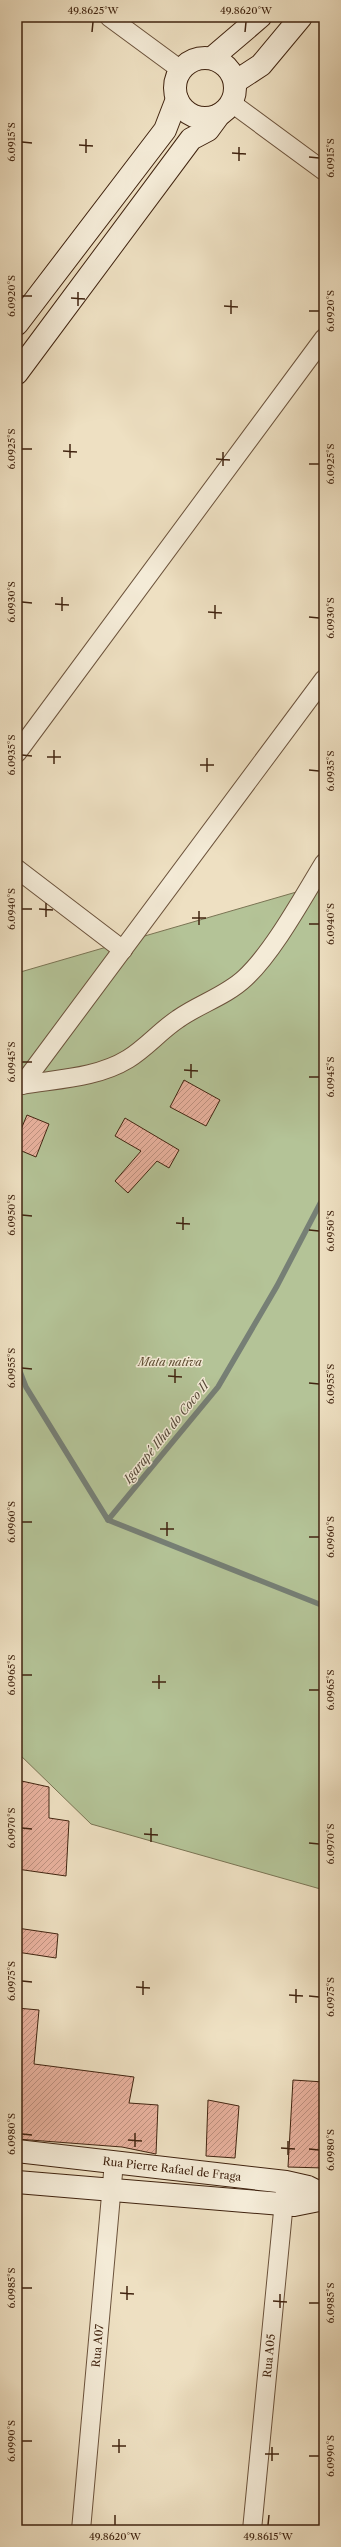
<svg xmlns="http://www.w3.org/2000/svg" width="341" height="2547" font-family="'Libre Caslon Text',serif">
<defs>
<pattern id="building-hatch" width="6" height="6" patternUnits="userSpaceOnUse"><rect width="6" height="6" fill="#e9b29f"/><path d="M-1 1l2-2M0 6l6-6M5 7l2-2" fill="none" stroke="#be9180"/></pattern>
</defs>
<rect width="100%" height="100%" fill="#eee0c2"/>
<filter id="stains"><feTurbulence type="fractalNoise" baseFrequency=".005" numOctaves="4"/><feColorMatrix values="0 0 0 0 .2 0 0 0 0 .09 0 0 0 0 .02 0 0 0 .5 -.17"/></filter>
<radialGradient id="worn" r=".72"><stop offset=".6" stop-color="#630" stop-opacity="0"/><stop offset="1" stop-color="#630" stop-opacity=".3"/></radialGradient>
<polygon fill="#b4c397" stroke="#7a7454" points="324,884 324,1890 91,1824 17,1752 17,973"/>
<g fill="none" stroke-linecap="round" stroke-linejoin="round">
<g stroke="#767f75" stroke-width="5.5">
<polyline points="17,1364 26,1387 108,1520 218,1387 277,1286 324,1196"/>
<polyline points="108,1520 324,1606"/>
</g>
</g>
<g fill="url(#building-hatch)" stroke="#412410">
<polygon points="184,1080 220,1100 206,1126 170,1107"/>
<polygon points="27,1115 49,1124 36,1157 17,1149 17,1139"/>
<polygon points="125,1118 179,1150 169,1168 157,1161 128,1193 115,1181 141,1151 115,1136"/>
<polygon points="17,1780 49,1787 49,1818 69,1821 66,1876 17,1869"/>
<polygon points="17,1928 58,1934 56,1958 17,1952"/>
<polygon points="17,2008 39,2010 34,2064 134,2077 129,2103 158,2105 156,2154 122,2147 17,2139"/>
<polygon points="293,2080 324,2082 324,2168 288,2167"/>
<polygon points="208,2100 239,2106 235,2158 206,2156"/>
</g>
<g fill="none" stroke-linecap="round" stroke-linejoin="round">
<defs>
<g id="street">
<polyline points="109,17 181,70"/>
<polyline points="233,104 324,171"/>
<polyline points="17,753 324,338"/>
<polyline points="17,869 123,950"/>
<polyline points="17,1083 22,1085 324,679"/>
<path d="M 22,1085 C 57,1079 97,1078 128,1059 C 146,1048 160,1031 178,1019 C 199,1004 226,996 245,978 C 274,951 303,897 324,863"/>
<path id="s1" d="M 81,2530 L 114,2162"/>
<path id="s2" d="M 252,2530 L 285,2191"/>
</g>
<g id="secondary">
<circle cx="205" cy="88" r="30"/>
<polyline points="212,58 260,17"/>
<polyline points="235,82 261,65 301,17"/>
<polyline points="17,324 165,130 177,99"/>
<polyline points="17,373 191,139 208,130 219,115"/>
<path id="s3" d="M 17,2151 L 286,2182 L 308,2187 L 324,2195"/>
<polyline points="17,2182 294,2205 324,2199"/>
</g>
</defs>
<use href="#street" stroke="#6c533c" stroke-width="20"/>
<use href="#secondary" stroke="#412410" stroke-width="24"/>
<use href="#street" stroke="#f4ebd7" stroke-width="18"/>
<use href="#secondary" stroke="#f4ebd7" stroke-width="22"/>
</g>
<path fill="none" stroke="#412410" stroke-width="1.5" d="M 92,32 L 93,22M 245,32 L 246,22M 22,142 L 32,143M 79,145 L 93,146M 86,153 L 86,139M 232,153 L 246,154M 309,157 L 319,158M 239,161 L 239,147M 22,296 L 32,296M 71,298 L 85,299M 78,306 L 78,292M 224,306 L 238,307M 309,311 L 319,311M 231,314 L 231,300M 22,449 L 32,449M 63,451 L 77,452M 70,458 L 70,444M 216,459 L 230,460M 309,464 L 319,464M 223,466 L 223,452M 22,602 L 32,603M 55,604 L 69,605M 62,611 L 62,597M 208,612 L 222,613M 309,617 L 319,618M 215,619 L 215,605M 22,755 L 32,756M 47,757 L 61,757M 54,764 L 54,750M 200,765 L 214,765M 309,770 L 319,771M 207,772 L 207,758M 22,909 L 32,909M 39,909 L 53,910M 46,917 L 46,903M 192,918 L 206,918M 309,924 L 319,924M 199,925 L 199,911M 22,1062 L 32,1062M 184,1070 L 198,1071M 309,1077 L 319,1077M 191,1078 L 191,1064M 22,1215 L 32,1216M 176,1223 L 190,1224M 183,1230 L 183,1217M 309,1230 L 319,1231M 22,1368 L 32,1369M 168,1376 L 182,1377M 175,1383 L 175,1369M 309,1383 L 319,1384M 22,1522 L 32,1522M 160,1529 L 174,1529M 167,1536 L 167,1522M 309,1537 L 319,1537M 22,1675 L 32,1675M 152,1682 L 166,1682M 159,1689 L 159,1675M 309,1690 L 319,1690M 22,1828 L 32,1829M 144,1834 L 158,1835M 151,1842 L 151,1828M 309,1843 L 319,1844M 22,1981 L 32,1982M 136,1987 L 150,1988M 143,1995 L 143,1981M 289,1995 L 303,1996M 309,1996 L 319,1997M 296,2003 L 296,1989M 22,2134 L 32,2135M 128,2140 L 142,2141M 135,2147 L 135,2133M 281,2148 L 295,2149M 309,2149 L 319,2150M 288,2155 L 288,2141M 22,2288 L 32,2288M 120,2293 L 134,2294M 127,2300 L 127,2286M 273,2301 L 287,2302M 309,2303 L 319,2303M 280,2308 L 280,2294M 22,2441 L 32,2441M 112,2446 L 126,2446M 119,2453 L 119,2439M 265,2454 L 279,2454M 309,2456 L 319,2456M 272,2461 L 272,2447M 115,2525 L 115,2515M 268,2525 L 269,2515"/>
<g text-anchor="middle" dominant-baseline="central" stroke-width="3" stroke-linejoin="round" paint-order="stroke">
<g font-size="11" font-style="italic" fill="#5e4c32" stroke="#f4ebd7">
<text x="170" y="1362">Mata nativa</text>
</g>
<g font-size="11" fill="#412410" stroke="#f4ebd7">
<text stroke="none"><textPath href="#s3" startOffset="156">Rua Pierre Rafael de Fraga</textPath></text>
<text stroke="none"><textPath href="#s1" startOffset="185">Rua A07</textPath></text>
<text stroke="none"><textPath href="#s2" startOffset="175">Rua A05</textPath></text>
</g>
<g font-size="12" font-style="italic" fill="#574a3a" stroke="#f4ebd7">
<text transform="translate(166 1432) rotate(-51)">Igarapé Ilha do Coco II</text>
</g>
</g>
<rect width="341" height="2547" fill="none" stroke="#eee0c2" stroke-width="44"/>
<rect x="22" y="22" width="297" height="2503" fill="none" stroke="#412410" stroke-width="1.5"/>
<g font-size="10" text-anchor="middle" fill="#412410">
<text x="93" y="14">49.8625°W</text>
<text x="246" y="14">49.8620°W</text>
<text transform="translate(11 142) rotate(-90)" y="4">6.0915°S</text>
<text transform="translate(330 158) rotate(-90)" y="4">6.0915°S</text>
<text transform="translate(11 296) rotate(-90)" y="4">6.0920°S</text>
<text transform="translate(330 311) rotate(-90)" y="4">6.0920°S</text>
<text transform="translate(11 449) rotate(-90)" y="4">6.0925°S</text>
<text transform="translate(330 464) rotate(-90)" y="4">6.0925°S</text>
<text transform="translate(11 602) rotate(-90)" y="4">6.0930°S</text>
<text transform="translate(330 618) rotate(-90)" y="4">6.0930°S</text>
<text transform="translate(11 755) rotate(-90)" y="4">6.0935°S</text>
<text transform="translate(330 771) rotate(-90)" y="4">6.0935°S</text>
<text transform="translate(11 909) rotate(-90)" y="4">6.0940°S</text>
<text transform="translate(330 924) rotate(-90)" y="4">6.0940°S</text>
<text transform="translate(11 1062) rotate(-90)" y="4">6.0945°S</text>
<text transform="translate(330 1077) rotate(-90)" y="4">6.0945°S</text>
<text transform="translate(11 1215) rotate(-90)" y="4">6.0950°S</text>
<text transform="translate(330 1231) rotate(-90)" y="4">6.0950°S</text>
<text transform="translate(11 1368) rotate(-90)" y="4">6.0955°S</text>
<text transform="translate(330 1384) rotate(-90)" y="4">6.0955°S</text>
<text transform="translate(11 1522) rotate(-90)" y="4">6.0960°S</text>
<text transform="translate(330 1537) rotate(-90)" y="4">6.0960°S</text>
<text transform="translate(11 1675) rotate(-90)" y="4">6.0965°S</text>
<text transform="translate(330 1690) rotate(-90)" y="4">6.0965°S</text>
<text transform="translate(11 1828) rotate(-90)" y="4">6.0970°S</text>
<text transform="translate(330 1844) rotate(-90)" y="4">6.0970°S</text>
<text transform="translate(11 1981) rotate(-90)" y="4">6.0975°S</text>
<text transform="translate(330 1997) rotate(-90)" y="4">6.0975°S</text>
<text transform="translate(11 2134) rotate(-90)" y="4">6.0980°S</text>
<text transform="translate(330 2150) rotate(-90)" y="4">6.0980°S</text>
<text transform="translate(11 2288) rotate(-90)" y="4">6.0985°S</text>
<text transform="translate(330 2303) rotate(-90)" y="4">6.0985°S</text>
<text transform="translate(11 2441) rotate(-90)" y="4">6.0990°S</text>
<text transform="translate(330 2456) rotate(-90)" y="4">6.0990°S</text>
<text x="115" y="2540">49.8620°W</text>
<text x="268" y="2540">49.8615°W</text>
</g>
<rect width="100%" height="100%" filter="url(#stains)"/>
<rect width="100%" height="100%" fill="url(#worn)"/>
</svg>
